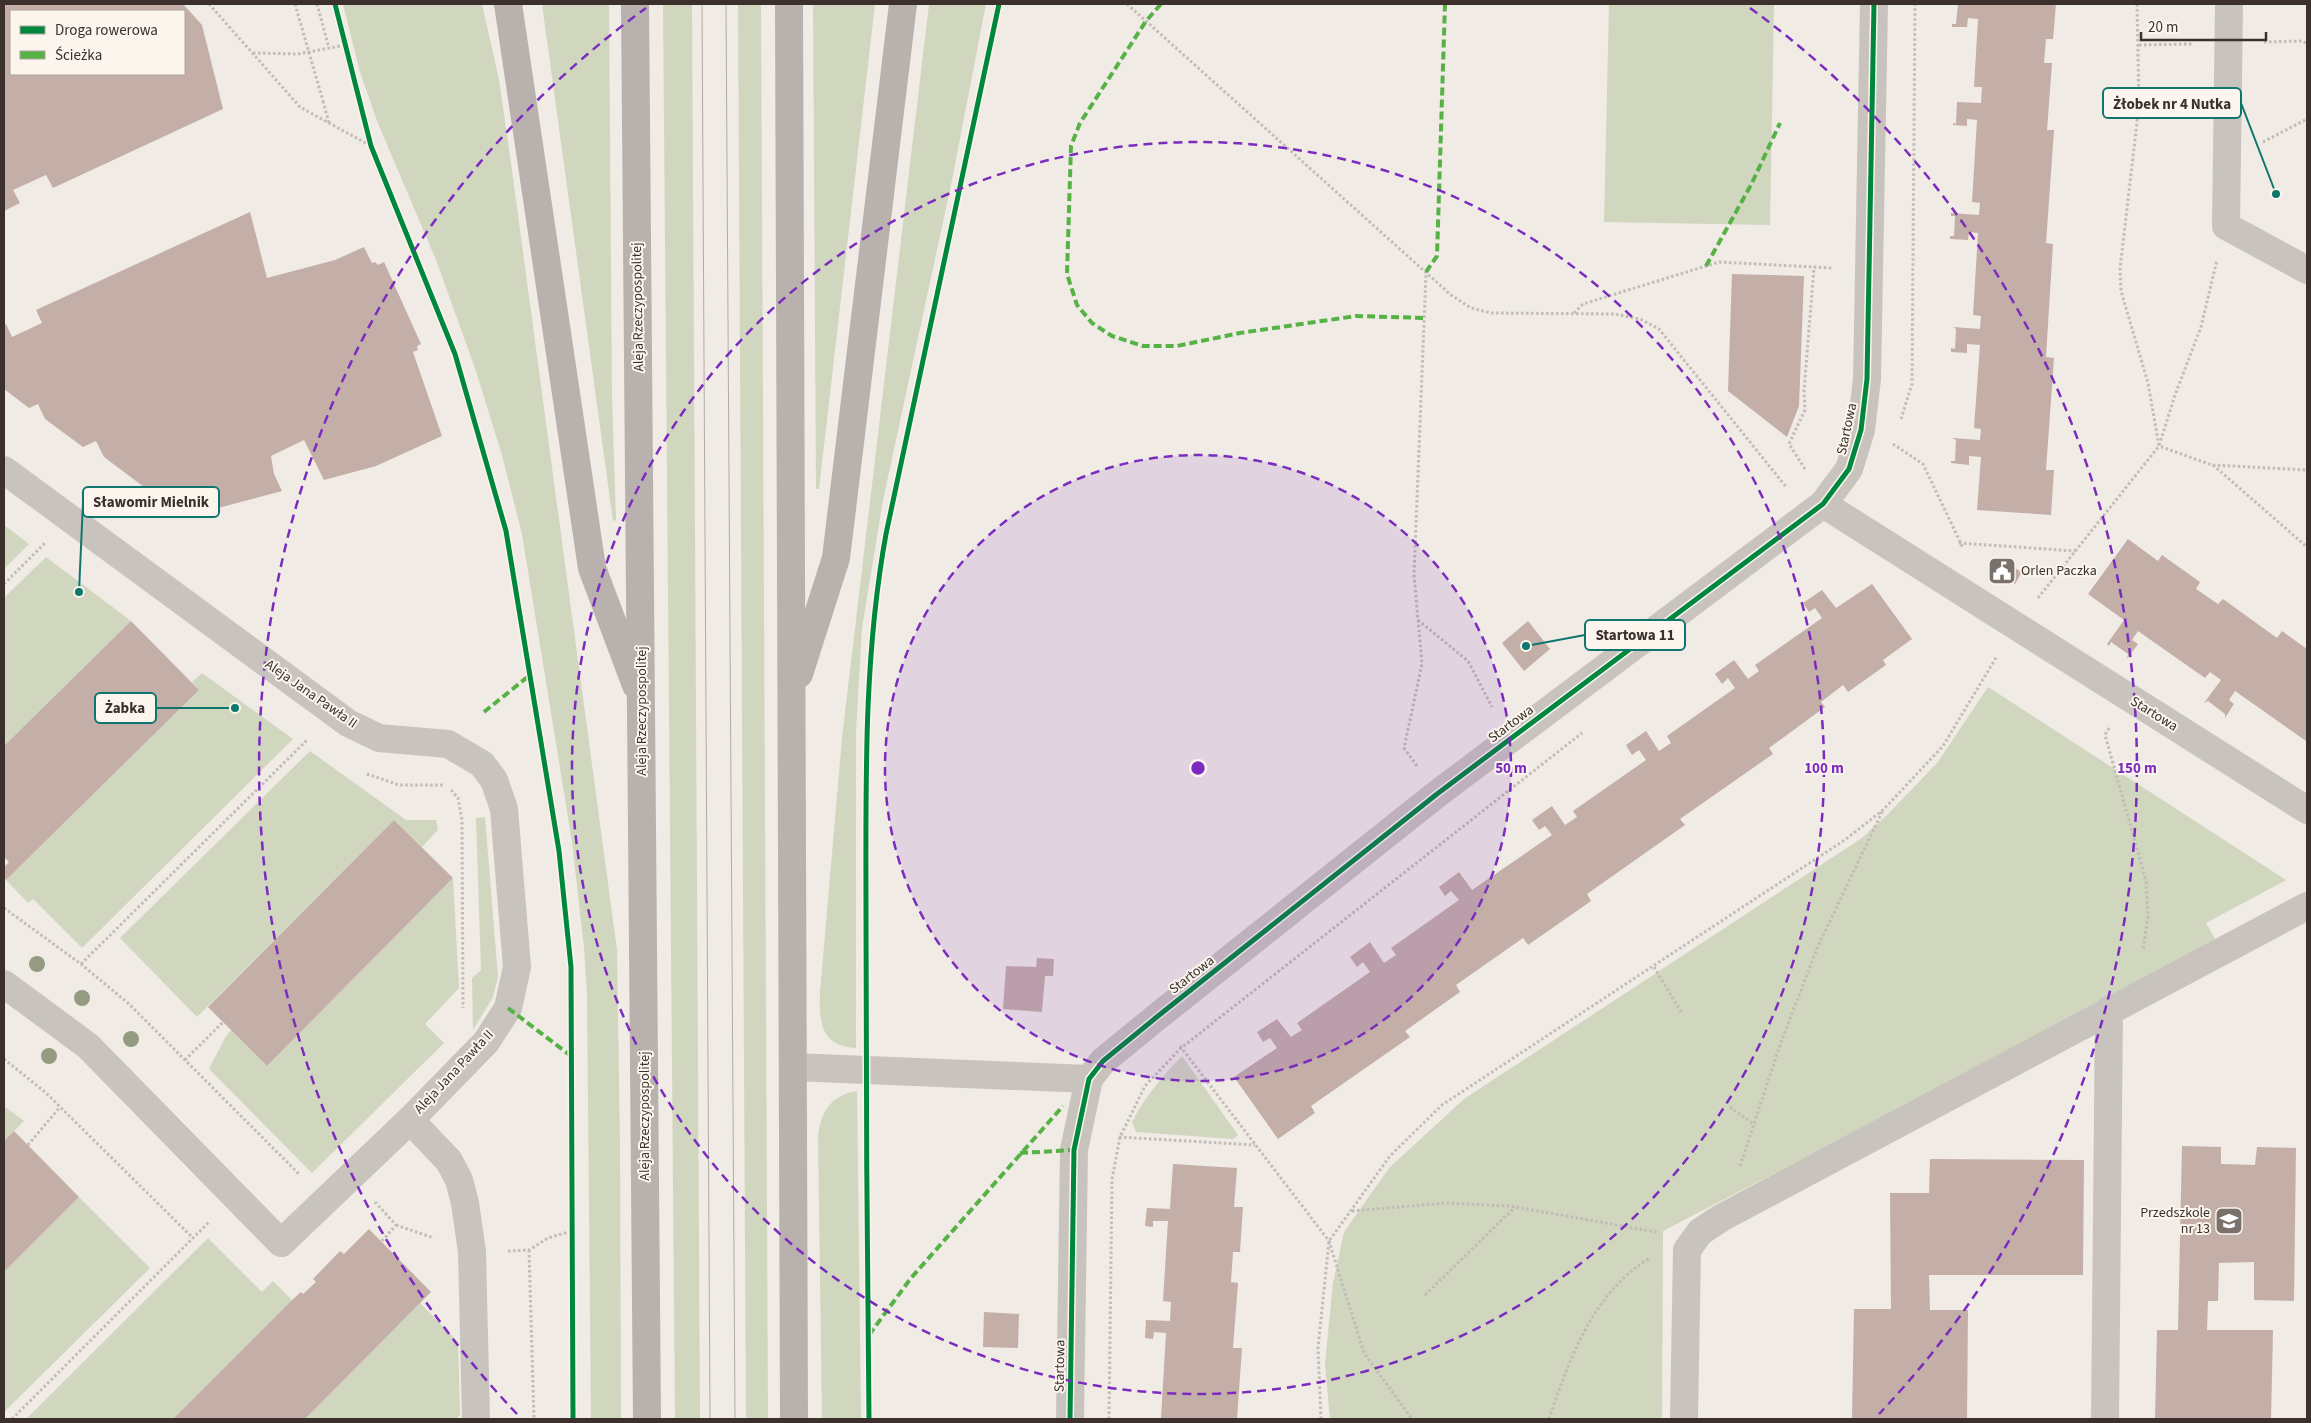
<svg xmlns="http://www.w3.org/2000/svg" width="2311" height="1423" font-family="'Source Sans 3',sans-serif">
<rect width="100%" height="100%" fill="#f0ebe5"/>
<g fill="#d1d6bf">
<polygon points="343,4 482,4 499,80 511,163 617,950 620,1145 621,1419 591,1419 587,996 584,948 572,842 522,534 502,455 476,371 436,260 377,121 360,72"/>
<polygon points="542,4 609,4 612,398 616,520 613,521"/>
<polygon points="663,4 692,4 700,1419 675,1419"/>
<polygon points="738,4 761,4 768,1419 746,1419"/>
<polygon points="813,4 875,4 819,489 816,489"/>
<path d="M 929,4 L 986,4 L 951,185 L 883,500 L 862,628 L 856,732 L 856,1048 C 820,1046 819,1021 820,992 L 842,738 Z"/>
<polygon points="1609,4 1774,4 1770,225 1604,222"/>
<polygon points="4,525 29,544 4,569"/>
<polygon points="46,557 131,621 4,746 4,598"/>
<polygon points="202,673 293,739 82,948 33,899 28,903 6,880 199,690 192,682"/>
<polygon points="1988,687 2286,880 2206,923 2218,944 1663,1231 1662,1419 1330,1419 1325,1363 1333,1283 1344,1232 1389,1168 1464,1099 1862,838 1888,814 1938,762"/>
<polygon points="310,751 406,820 436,820 438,830 422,847 394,820 197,1017 120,938"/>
<polygon points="485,817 498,977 493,997 473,1030 472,978 481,970 476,818"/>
<polygon points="453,878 459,988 425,1024 444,1043 312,1173 209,1069 226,1036 231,1030 267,1066"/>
<path d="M 1182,1056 L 1238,1135 L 1233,1139 L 1136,1132 L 1132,1122 C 1145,1096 1162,1077 1182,1056 Z"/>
<path d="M 857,1091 L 861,1419 L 822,1419 L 818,1135 C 821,1111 832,1095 857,1091 Z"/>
<polygon points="4,1106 24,1121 4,1141"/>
<polygon points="79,1197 150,1268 4,1412 4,1272"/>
<polygon points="208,1238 262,1292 273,1281 292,1300 173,1419 26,1419"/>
<polygon points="420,1303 458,1342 460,1415 456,1419 305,1419"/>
</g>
<g fill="#c3afa7" fill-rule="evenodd">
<path d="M 4,4 L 183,4 L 202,25 L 223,109 L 53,188 L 46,175 L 13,190 L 20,203 L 4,211 ZM 11,11 L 184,11 L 184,74 L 11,74 Z"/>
<polygon points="1958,4 2056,4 2053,39 2046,39 2044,63 2052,63 2047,130 2054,130 2046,243 2053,244 2046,357 2054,358 2046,470 2054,470 2051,515 1977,510 1981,457 1969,456 1969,465 1951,463 1951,461 1955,461 1956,440 1952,438 1980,440 1981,429 1974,428 1980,345 1967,344 1967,353 1951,352 1951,348 1955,349 1956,329 1953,327 1980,329 1981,316 1973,315 1978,233 1969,232 1968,240 1950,239 1950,236 1954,236 1955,216 1951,216 1951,213 1979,215 1980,203 1972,202 1977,120 1967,119 1967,126 1953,125 1953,123 1956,124 1957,102 1981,103 1982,87 1974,87 1978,19 1968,18 1967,27 1952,27 1952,24 1956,24"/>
<polygon points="250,212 267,278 335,260 364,247 372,263 375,262 378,265 384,262 421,344 417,346 418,350 413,352 442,436 376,466 324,480 304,440 271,456 274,474 282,491 184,517 104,457 96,441 83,447 45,419 38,404 29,408 4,389 4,325 6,324 12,337 42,323 36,310"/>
<polygon points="1732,274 1804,276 1799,406 1787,437 1728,391"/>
<polygon points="2128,539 2158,561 2162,555 2200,582 2196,589 2218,604 2223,599 2277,638 2282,631 2307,649 2306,741 2235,691 2229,700 2234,704 2225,718 2225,714 2208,701 2204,703 2221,680 2210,672 2205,678 2138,631 2132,640 2138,644 2127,659 2128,654 2111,642 2109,646 2107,644 2124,620 2088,594"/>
<polygon points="2000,561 2022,572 2015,584 1994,573"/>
<polygon points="1872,584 1912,639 1883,660 1886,665 1848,692 1843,685 1821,702 1825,707 1769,748 1773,754 1680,819 1685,825 1587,894 1591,901 1528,945 1523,938 1456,985 1460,992 1405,1031 1410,1037 1311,1106 1315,1113 1278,1139 1234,1077 1277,1048 1270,1038 1263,1042 1257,1032 1277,1019 1291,1037 1302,1030 1297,1023 1370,972 1363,962 1357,967 1350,957 1370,942 1384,963 1396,955 1391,948 1459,900 1451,891 1445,896 1439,887 1459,872 1472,890 1552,835 1545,826 1539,830 1532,820 1552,806 1565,825 1577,817 1573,811 1646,760 1639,750 1632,755 1626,745 1646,731 1659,751 1671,743 1667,736 1735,688 1728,678 1722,684 1715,674 1734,660 1748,679 1759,671 1755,665 1822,618 1815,608 1809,612 1803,603 1822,590 1836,608"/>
<polygon points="131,621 199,690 6,880 4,877 4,867 9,862 4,857 4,746"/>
<polygon points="1528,621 1550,649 1524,671 1502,643"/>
<polygon points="394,820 453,878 267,1066 208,1007"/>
<polygon points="1037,958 1054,959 1053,976 1045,976 1042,1012 1003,1009 1006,966 1036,967"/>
<polygon points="14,1131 79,1197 4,1272 4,1141"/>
<polygon points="2182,1146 2221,1147 2221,1164 2255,1165 2257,1147 2296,1148 2294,1301 2254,1300 2254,1262 2219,1263 2218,1301 2208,1301 2207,1330 2273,1330 2271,1419 2155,1419 2157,1330 2178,1330"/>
<polygon points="1930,1159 2084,1160 2083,1275 1929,1275 1930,1310 1968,1310 1967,1419 1852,1419 1854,1309 1891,1309 1890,1193 1929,1193"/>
<polygon points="1173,1164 1237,1168 1234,1207 1243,1207 1240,1252 1233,1252 1231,1282 1238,1283 1233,1348 1242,1348 1237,1419 1161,1418 1166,1333 1154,1332 1153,1339 1145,1338 1146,1320 1170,1321 1171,1302 1163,1301 1168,1221 1153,1221 1153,1227 1145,1226 1147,1208 1170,1209"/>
<polygon points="369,1229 431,1292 305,1419 173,1419 292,1300 301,1292 303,1294 316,1282 313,1279 340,1251 344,1254"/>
<polygon points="984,1312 1019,1314 1018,1348 983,1347"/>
</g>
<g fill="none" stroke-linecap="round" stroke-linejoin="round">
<g stroke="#c2bbb6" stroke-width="3" stroke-dasharray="2.5 2.5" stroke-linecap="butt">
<polyline points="209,4 300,107 371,146"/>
<polyline points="317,4 329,48"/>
<polyline points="1127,4 1451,295 1471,308 1491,313 1614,314 1640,319 1659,329 1787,488"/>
<polyline points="2137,4 2139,105 2120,269 2121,291 2148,383 2159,446 2212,465 2307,470"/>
<polyline points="2264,42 2303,41 2307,44"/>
<polyline points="2139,45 2192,44"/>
<polyline points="253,53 298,54 345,45"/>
<polyline points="323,101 329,123"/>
<polyline points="2263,142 2307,119"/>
<polyline points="1574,313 1583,304 1719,262 1833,268"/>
<polyline points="1901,419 1912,384 1915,4"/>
<polyline points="1893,444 1923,464 1963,548"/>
<polyline points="2213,465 2307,547"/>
<polyline points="1805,469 1789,444 1805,410 1804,391 1814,267"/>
<polyline points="1959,543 2075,551"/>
<polyline points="4,584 45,543"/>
<polyline points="2038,598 2159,446 2175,395 2201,327 2217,260"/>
<polyline points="1418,620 1468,661 1492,707"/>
<polyline points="2109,728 2105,735 2146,881 2148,916 2143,951"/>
<polyline points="1417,766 1404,748 1422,664 1414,575 1426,273"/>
<polyline points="367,774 399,785 444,785"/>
<polyline points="451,790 458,798 462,820 463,1008"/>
<polyline points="4,908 81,964 129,1004 300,1175"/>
<polyline points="81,964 308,739"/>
<polyline points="1654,967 1681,1012"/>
<polyline points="1180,1046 1329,1241 1364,1353 1412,1419"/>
<polyline points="4,1059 45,1092 193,1238"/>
<polyline points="185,1060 223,1022"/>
<polyline points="1730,1107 1755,1125"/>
<polyline points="1119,1137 1255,1145"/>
<polyline points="28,1145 60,1107"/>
<polyline points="1740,1166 1781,1042 1818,946 1882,812"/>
<polyline points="375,1202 396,1225 381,1242"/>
<polyline points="1352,1211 1445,1203 1510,1206 1656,1232"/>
<polyline points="396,1225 434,1238"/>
<polyline points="529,1250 534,1419"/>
<polyline points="508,1251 529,1250 548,1238 572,1231"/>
<polyline points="1425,1295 1515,1207"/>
<polyline points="12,1419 210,1221"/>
<polyline points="1109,1419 1112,1179 1120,1137 1145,1086 1181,1048 1582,733"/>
<polyline points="1321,1419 1318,1348 1329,1241 1390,1156 1442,1105 1846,839 1883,810 1943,746 1997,656"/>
<path d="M 1549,1419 C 1569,1360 1593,1292 1650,1258"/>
</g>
<g stroke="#c9c3be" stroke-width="28">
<polyline points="2229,4 2226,226 2307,270"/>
<polyline points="4,470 348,723 379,738 448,744 482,764 494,780 504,809 517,967 508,1008 486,1042 410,1120 281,1243 88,1046 4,984"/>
<polyline points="1823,504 2307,810"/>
<polyline points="793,1067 1089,1079"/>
<polyline points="410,1120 449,1161 459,1180 465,1203 472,1252 476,1419"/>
<polyline points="1070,1419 1074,1150 1089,1079 1103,1061 1158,1016 1437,794 1823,504 1849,469 1861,430 1867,379 1874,4"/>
<polyline points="1684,1419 1687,1250 1700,1232 1721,1218 2307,906"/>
<polyline points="2105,1419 2109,1010"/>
</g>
<g stroke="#b8b1ad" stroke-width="28">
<polyline points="508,4 592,568 636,685"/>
<polyline points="635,4 647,1419"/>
<polyline points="789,4 794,1419"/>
<polyline points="799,674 836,558 903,4"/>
</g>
<g stroke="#b1aca8" stroke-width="1">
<polyline points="702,4 710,1419"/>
<polyline points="726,4 735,1419"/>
</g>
<polyline stroke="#c2bbb6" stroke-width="3" stroke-dasharray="2.5 2.5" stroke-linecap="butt" points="295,4 323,101"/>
<g stroke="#57b246" stroke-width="4" stroke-dasharray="8 4" stroke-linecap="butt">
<polyline points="1161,4 1146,21 1080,123 1071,146 1067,274 1077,305 1092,323 1112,336 1143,346 1177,346 1240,333 1356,316 1425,318"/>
<polyline points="1706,266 1751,185 1780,123"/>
<polyline points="1426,272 1437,256 1445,4"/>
<polyline points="484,712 530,675"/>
<polyline points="508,1008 571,1056"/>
<polyline points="1020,1153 1074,1150"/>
<polyline points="869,1335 911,1278 1063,1106"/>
</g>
<defs>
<g id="cycleway">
<polyline points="335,4 371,146 455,354 506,531 559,851 571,967 573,1419"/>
<path d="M 869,1419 C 867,1251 866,1084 866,916 C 866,788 863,660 886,534 L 999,4"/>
<polyline points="1070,1419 1074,1150 1089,1079 1103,1061 1158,1016 1437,794 1823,504 1849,469 1861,430 1867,379 1874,4"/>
</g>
</defs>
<use href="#cycleway" stroke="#fbf5ee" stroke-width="8"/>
<use href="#cycleway" stroke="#00873e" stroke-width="5"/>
</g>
<g fill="#959b80">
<circle cx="37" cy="964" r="8"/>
<circle cx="82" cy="998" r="8"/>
<circle cx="131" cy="1039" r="8"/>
<circle cx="49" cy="1056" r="8"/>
</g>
<circle cx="1198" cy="768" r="313" fill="#7b2cbf" fill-opacity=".12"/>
<g fill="none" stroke="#7b2cbf" stroke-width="2.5" stroke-dasharray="9 6">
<circle cx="1198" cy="768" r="313"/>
<circle cx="1198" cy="768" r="626"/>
<path d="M517 1414A939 939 0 0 1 646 8M1750 8A939 939 0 0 1 1879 1414"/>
</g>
<defs>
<symbol id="civic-square" viewBox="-11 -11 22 22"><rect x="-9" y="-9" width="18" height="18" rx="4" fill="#7a716c" stroke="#fbf5ee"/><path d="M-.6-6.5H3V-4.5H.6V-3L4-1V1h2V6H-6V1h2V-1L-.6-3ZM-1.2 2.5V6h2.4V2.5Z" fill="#fff"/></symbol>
<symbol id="school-square" viewBox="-11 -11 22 22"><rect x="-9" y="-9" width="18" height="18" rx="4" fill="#7a716c" stroke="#fbf5ee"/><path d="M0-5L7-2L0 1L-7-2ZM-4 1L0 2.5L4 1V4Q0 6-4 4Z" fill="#fff"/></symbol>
</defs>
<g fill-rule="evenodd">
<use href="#civic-square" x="1986" y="555" width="32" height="32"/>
<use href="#school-square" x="2213" y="1205" width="32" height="32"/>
</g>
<g text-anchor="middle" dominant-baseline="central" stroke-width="4" stroke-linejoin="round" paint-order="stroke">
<g font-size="14" fill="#3b302b" stroke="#fbf5ee">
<text transform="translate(638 307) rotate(-91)">Aleja Rzeczypospolitej</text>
<text transform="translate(1847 429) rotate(-78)">Startowa</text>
<text transform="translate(311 694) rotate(35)">Aleja Jana Pawła II</text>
<text transform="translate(642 711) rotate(-90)">Aleja Rzeczypospolitej</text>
<text transform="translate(2154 714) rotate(32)">Startowa</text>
<text transform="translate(1511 724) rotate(-37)">Startowa</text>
<text transform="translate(1192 975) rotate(-38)">Startowa</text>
<text transform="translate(454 1072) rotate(-47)">Aleja Jana Pawła II</text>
<text transform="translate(645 1116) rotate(-90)">Aleja Rzeczypospolitej</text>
<text transform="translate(1060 1366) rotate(-89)">Startowa</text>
</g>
<g font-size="14" fill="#3b302b" stroke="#fbf5ee" text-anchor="start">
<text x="2021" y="571">Orlen Paczka</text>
<text x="2210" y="1213" text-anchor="end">Przedszkole<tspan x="2210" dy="16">nr 13</tspan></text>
</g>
</g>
<circle cx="1198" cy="768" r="8" fill="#7b2cbf" stroke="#fbf5ee" stroke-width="2.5"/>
<g font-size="15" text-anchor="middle" font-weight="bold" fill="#7b2cbf" stroke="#fbf5ee" stroke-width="4" stroke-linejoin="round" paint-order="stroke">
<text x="1511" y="773">50 m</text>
<text x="1824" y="773">100 m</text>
<text x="2137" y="773">150 m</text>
</g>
<path fill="none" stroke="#0f766e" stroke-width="2" d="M2276 194L2241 103M79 592L83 502M1526 646L1585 635M235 708L156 708"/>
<g fill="#0f766e" stroke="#fbf5ee" stroke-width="2">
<circle cx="2276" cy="194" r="5"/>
<circle cx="79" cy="592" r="5"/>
<circle cx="1526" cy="646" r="5"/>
<circle cx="235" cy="708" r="5"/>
</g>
<g fill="#fbf5ee" stroke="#0f766e" stroke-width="2">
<rect x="2103" y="88" width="138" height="30" rx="5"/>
<rect x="83" y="487" width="136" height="30" rx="5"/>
<rect x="1585" y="620" width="100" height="30" rx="5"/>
<rect x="95" y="693" width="61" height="30" rx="5"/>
</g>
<g font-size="15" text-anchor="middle" font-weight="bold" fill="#3b302b">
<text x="2172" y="109">Żłobek nr 4 Nutka</text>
<text x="151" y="507">Sławomir Mielnik</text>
<text x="1635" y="640">Startowa 11</text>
<text x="125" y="713">Żabka</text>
</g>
<rect width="2311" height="1423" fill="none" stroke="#3b302b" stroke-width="10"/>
<rect x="10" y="10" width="175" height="65" fill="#fbf5ee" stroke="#aea6a0"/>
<rect x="20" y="26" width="25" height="8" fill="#00873e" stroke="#aea6a0"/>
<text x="55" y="35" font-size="15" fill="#3b302b">Droga rowerowa</text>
<rect x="20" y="51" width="25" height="8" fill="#57b246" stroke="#aea6a0"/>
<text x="55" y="60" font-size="15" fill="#3b302b">Ścieżka</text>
<path d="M2141 32v8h125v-8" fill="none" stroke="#3b302b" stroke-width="2.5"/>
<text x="2148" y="32" font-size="15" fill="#3b302b" stroke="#fbf5ee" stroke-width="4" paint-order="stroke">20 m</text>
</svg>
